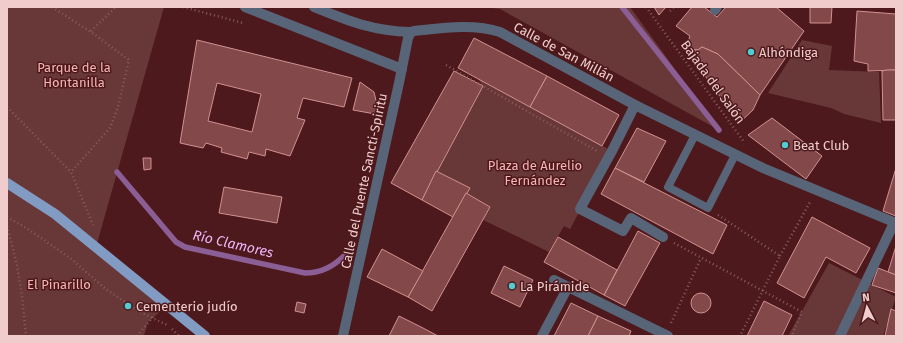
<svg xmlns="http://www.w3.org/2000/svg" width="903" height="343" font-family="'Fira Sans',sans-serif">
<rect width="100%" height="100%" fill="#4d191c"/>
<g fill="#683738">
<polygon points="7,7 164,7 96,247 168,305 148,322 144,336 7,336"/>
<polygon points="485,7 630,7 719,130 500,9"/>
<polygon points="802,40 832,46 829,70 879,72 881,123 844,114 831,108 768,93"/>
<polygon points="477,78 612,151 570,229 564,226 549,252 483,220 490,207 466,193 436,171 483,86"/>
<polygon points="829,263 896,297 883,336 788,336"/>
</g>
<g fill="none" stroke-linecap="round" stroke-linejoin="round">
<g stroke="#8b5e95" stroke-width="5.5">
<polyline points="622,7 719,130"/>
<path d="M 117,172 L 176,242 L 185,247 L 305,273 C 322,273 334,266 346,254"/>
</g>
</g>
<g fill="#83494a" stroke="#d19190" fill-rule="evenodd">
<polygon points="654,7 666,7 659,15"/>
<polygon points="692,7 704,7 717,17 726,7 776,7 804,31 760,95 718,54 702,47 698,50 691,49 688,44 688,41 690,36 676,26"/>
<polygon points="810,7 832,7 831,23 810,23"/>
<polygon points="857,11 896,14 896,70 868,71 868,64 854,61"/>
<polygon points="474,38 547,76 530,107 458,68"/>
<path d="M 197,40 L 352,78 L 344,107 L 303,98 L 297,118 L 305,120 L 290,156 L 266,149 L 265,156 L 249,152 L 247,159 L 221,152 L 222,148 L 206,143 L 203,148 L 180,143 ZM 217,83 L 261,94 L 252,132 L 208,121 Z"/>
<polygon points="690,47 694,50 698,50 702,47 718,54 760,95 753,110 739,123 685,48"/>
<polygon points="887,70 896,70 896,120 883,120 882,71"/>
<polygon points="454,71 483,86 422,200 391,183"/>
<polygon points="547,76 619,115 602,146 530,107"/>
<polygon points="360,82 374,92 377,105 375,114 353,110"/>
<polygon points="772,118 822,156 806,179 748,135"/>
<polygon points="637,128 666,141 644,182 615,168"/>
<polygon points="143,158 151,158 151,169 144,170"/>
<polygon points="615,168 727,225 713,254 601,194"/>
<polygon points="896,168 896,216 883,211"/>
<polygon points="436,171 470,188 453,217 422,200"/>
<polygon points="224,187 282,197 277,223 219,213"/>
<polygon points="466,193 490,207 432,311 408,297"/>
<polygon points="812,217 870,248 856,273 826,257 804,298 777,283"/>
<polygon points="638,231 660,243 625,306 604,295"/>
<polygon points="558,237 617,270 604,295 544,262"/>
<polygon points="896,246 896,275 888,272"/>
<polygon points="382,249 423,271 408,297 367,277"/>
<polygon points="504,266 533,280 520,307 491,293"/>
<polygon points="878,268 896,275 896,293 872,285"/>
<circle cx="701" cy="303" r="10"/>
<polygon points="764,301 792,315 782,336 747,336"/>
<polygon points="297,302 306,304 304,313 295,311"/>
<polygon points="571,303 598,316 588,336 554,336"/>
<polygon points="891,309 896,311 896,336 885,336"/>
<polygon points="399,316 423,328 438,336 389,336"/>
<polygon points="598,316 631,331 629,336 588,336"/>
</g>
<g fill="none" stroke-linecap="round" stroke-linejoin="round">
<g stroke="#895c5d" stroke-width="2.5" stroke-dasharray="1 3" stroke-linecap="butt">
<polyline points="52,7 94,34 129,60 118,107 110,128 71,172"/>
<polyline points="183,7 243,23"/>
<polyline points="646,7 744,142"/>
<polyline points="670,11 674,7"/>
<polyline points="91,31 116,7"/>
<polyline points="446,65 597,151"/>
<polyline points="7,107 71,172 93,225"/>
<polyline points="718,215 780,256 740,336"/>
<polyline points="7,217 28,229 70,258 107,290 140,312 167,325"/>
<polyline points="7,226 17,265 22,296 26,336"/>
<polyline points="674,243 802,312 792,335 793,336"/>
<polyline points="780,256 810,202"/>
<polyline points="671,323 701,258"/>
<polyline points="172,329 179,336"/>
<polyline points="137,336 154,316"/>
</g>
<polyline stroke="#586578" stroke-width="8" points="695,135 668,187 708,208 735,155"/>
<g stroke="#586578" stroke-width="10">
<polyline points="245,7 402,69"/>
<path d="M 314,7 C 349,21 372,31 411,32 L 414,31 C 442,28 473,23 500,32 L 635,105 L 763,168 L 896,223"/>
<polyline points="715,10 717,7"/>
<polyline points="635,105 612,151 580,209 623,231 631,218 663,237"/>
<polyline points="554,280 668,336"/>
<polyline points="343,336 399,83 408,38 411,32"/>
<polyline points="542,336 568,287"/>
<polyline points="840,336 894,223"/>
</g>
<polyline stroke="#829bc3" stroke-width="10" points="7,183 55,214 205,336"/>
</g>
<g fill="#51ccd2" stroke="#4d191c" stroke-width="1.5">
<circle cx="751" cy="52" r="4"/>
<circle cx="785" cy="145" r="4"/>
<circle cx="512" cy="286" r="4"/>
<circle cx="128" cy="306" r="4"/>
</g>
<g text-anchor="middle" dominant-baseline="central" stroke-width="3" stroke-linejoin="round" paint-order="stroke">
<g font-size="13" fill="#f0cdcc" stroke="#4d191c">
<text transform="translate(564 52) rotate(28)">Calle de San Millán</text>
<text transform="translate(713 82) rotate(54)">Bajada del Salón</text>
<text transform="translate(364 181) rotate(-78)">Calle del Puente Sancti-Spiritu</text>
</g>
<g font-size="13" fill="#f0cdcc" stroke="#4d191c" text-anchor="start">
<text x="759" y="52">Alhóndiga</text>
<text x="793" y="145">Beat Club</text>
<text x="520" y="286">La Pirámide</text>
<text x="136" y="306">Cementerio judío</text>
</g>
<g font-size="13" fill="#f6b5b4" stroke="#4d191c">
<text x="74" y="67">Parque de la<tspan x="74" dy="15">Hontanilla</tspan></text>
<text x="535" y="165">Plaza de Aurelio<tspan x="535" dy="15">Fernández</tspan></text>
<text x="59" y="284">El Pinarillo</text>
</g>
<g font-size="14" font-style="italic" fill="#ebb7f7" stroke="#4d191c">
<text transform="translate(233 244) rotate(13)">Río Clamores</text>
</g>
</g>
<rect width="903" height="343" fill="none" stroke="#f0cdcc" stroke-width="16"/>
<g transform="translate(867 307) rotate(354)" stroke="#4d191c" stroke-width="3" paint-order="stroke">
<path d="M0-3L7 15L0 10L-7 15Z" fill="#f0cdcc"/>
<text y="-6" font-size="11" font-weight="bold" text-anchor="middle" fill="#f0cdcc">N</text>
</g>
</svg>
